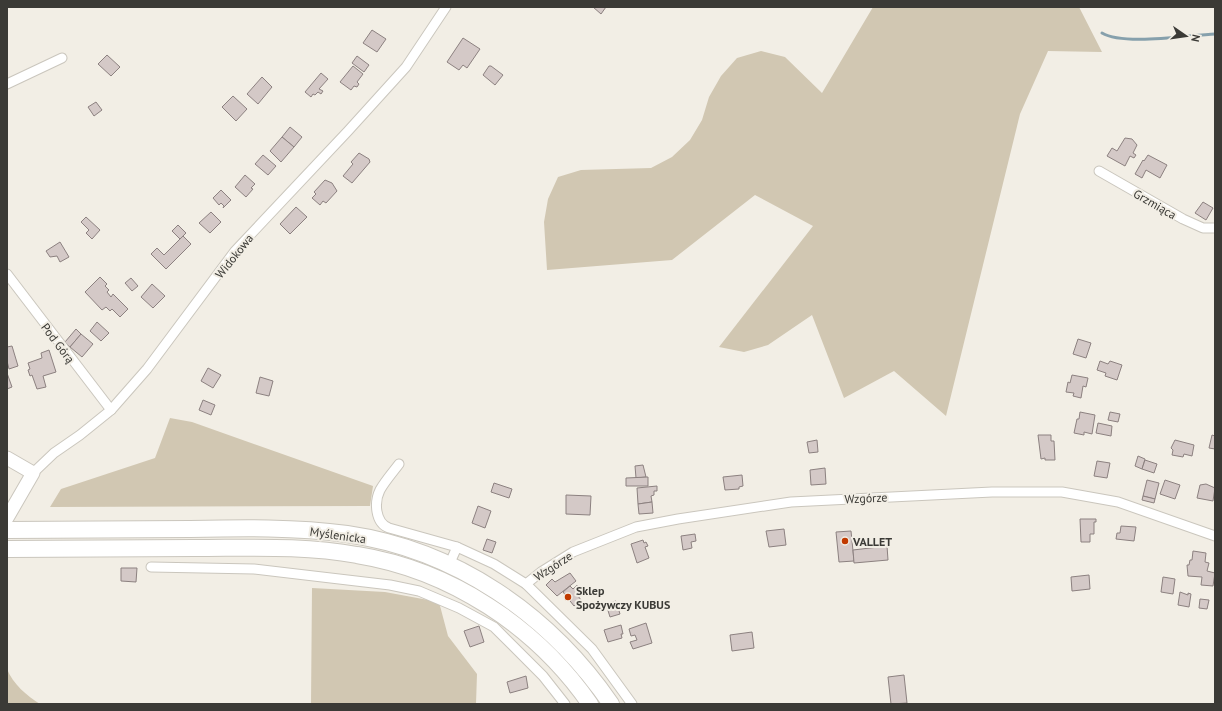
<svg xmlns="http://www.w3.org/2000/svg" width="1222" height="711" font-family="'PT Sans',sans-serif">
<rect width="100%" height="100%" fill="#f2eee5"/>
<g fill="#d1c7b2">
<polygon points="873,7 1079,7 1102,52 1048,51 1020,114 946,416 894,371 844,398 812,315 768,345 744,352 719,347 813,226 755,195 672,260 547,270 544,222 548,199 558,177 581,170 651,168 672,157 690,140 702,120 709,97 721,76 737,58 761,51 785,57 822,93"/>
<polygon points="170,418 192,422 373,486 370,506 50,507 61,489 155,458"/>
<polygon points="312,588 385,592 439,602 448,636 477,674 476,704 311,704"/>
<path d="M 7,669 C 13,684 27,696 40,704 L 7,704 Z"/>
</g>
<g fill="none" stroke-linecap="round" stroke-linejoin="round">
<path stroke="#86a0ac" stroke-width="3" d="M 1102,33 C 1124,46 1188,35 1215,34"/>
</g>
<g fill="#d4c9c7" stroke="#8c8180">
<polygon points="593,7 606,7 601,14"/>
<polygon points="372,30 386,39 377,52 363,43"/>
<polygon points="463,38 480,49 467,68 463,65 459,70 447,62"/>
<polygon points="107,55 120,67 111,76 98,64"/>
<polygon points="357,56 369,65 364,72 352,63"/>
<polygon points="353,66 363,74 357,82 359,84 357,87 354,86 351,90 340,82"/>
<polygon points="489,66 491,66 503,75 495,85 483,75"/>
<polygon points="321,73 328,79 319,89 323,91 321,94 318,92 315,95 313,94 311,97 305,92"/>
<polygon points="262,77 272,87 258,104 247,94"/>
<polygon points="233,96 247,109 236,121 222,107"/>
<polygon points="96,102 102,110 94,116 88,107"/>
<polygon points="290,127 302,137 294,147 282,137"/>
<polygon points="282,137 294,147 281,162 270,151"/>
<polygon points="1125,138 1132,139 1137,145 1133,153 1136,155 1134,158 1130,156 1125,166 1107,156 1112,148 1117,151"/>
<polygon points="359,153 369,159 370,162 352,183 343,176 353,164 351,162"/>
<polygon points="263,155 276,166 268,175 255,164"/>
<polygon points="1148,155 1167,165 1160,178 1146,170 1142,178 1135,174 1143,160 1144,161"/>
<polygon points="245,175 255,184 251,188 253,189 246,197 235,187"/>
<polygon points="325,180 332,183 337,191 326,203 323,201 320,205 312,198 316,194 314,192"/>
<polygon points="221,190 231,200 223,208 224,206 221,203 219,205 213,198"/>
<polygon points="1203,202 1213,208 1206,220 1195,213"/>
<polygon points="296,207 307,217 290,234 280,224"/>
<polygon points="211,212 221,222 210,233 199,223"/>
<polygon points="86,217 100,230 92,239 86,233 89,230 81,222"/>
<polygon points="178,225 186,233 180,239 172,231"/>
<polygon points="183,236 191,244 166,269 151,254 157,248 164,255"/>
<polygon points="60,242 69,257 60,262 57,256 50,257 46,251"/>
<polygon points="100,277 107,284 105,286 109,290 107,292 111,297 113,294 128,309 120,317 112,309 110,311 106,307 102,310 85,292"/>
<polygon points="131,278 138,286 132,291 125,283"/>
<polygon points="152,284 165,296 153,308 141,297"/>
<polygon points="97,322 109,333 101,341 90,331"/>
<polygon points="76,329 81,334 70,347 65,342"/>
<polygon points="81,334 93,344 82,357 70,347"/>
<polygon points="1078,339 1091,343 1086,358 1073,354"/>
<polygon points="12,346 18,366 9,369 7,361 7,347"/>
<polygon points="49,350 56,372 43,376 46,387 37,389 32,375 30,376 28,370 30,369 28,363 42,358 41,353"/>
<polygon points="1100,361 1108,364 1110,361 1122,365 1117,380 1105,376 1106,373 1097,370"/>
<polygon points="208,368 221,375 213,388 201,381"/>
<polygon points="7,373 12,387 7,389"/>
<polygon points="1072,375 1088,378 1086,387 1083,386 1081,398 1073,396 1074,393 1066,392 1068,382 1070,383"/>
<polygon points="260,377 273,381 269,396 256,393"/>
<polygon points="203,400 215,405 211,415 199,410"/>
<polygon points="1080,412 1095,415 1092,434 1084,432 1084,435 1074,433 1077,419 1079,419"/>
<polygon points="1110,412 1120,414 1118,422 1108,420"/>
<polygon points="1098,423 1112,426 1111,436 1096,433"/>
<polygon points="1038,435 1051,435 1051,441 1054,441 1055,460 1045,460 1045,458 1041,459"/>
<polygon points="1212,435 1215,436 1215,449 1209,448"/>
<polygon points="817,440 818,452 809,453 807,442"/>
<polygon points="1175,440 1194,445 1192,456 1184,454 1183,457 1172,455 1173,450 1171,448"/>
<polygon points="1138,456 1145,459 1142,469 1135,466"/>
<polygon points="1145,460 1157,464 1154,473 1142,469"/>
<polygon points="1097,461 1110,463 1107,478 1094,476"/>
<polygon points="643,465 646,477 636,478 635,466"/>
<polygon points="825,468 826,484 811,485 810,470"/>
<polygon points="742,475 743,486 739,487 739,489 725,490 723,477"/>
<polygon points="648,477 648,486 626,486 626,478"/>
<polygon points="1147,480 1159,483 1155,499 1143,496"/>
<polygon points="1165,480 1180,485 1175,499 1160,494"/>
<polygon points="494,483 512,489 509,498 491,492"/>
<polygon points="1206,484 1215,488 1213,501 1197,498 1200,485"/>
<polygon points="657,486 657,491 654,491 654,495 651,496 652,502 638,504 637,488"/>
<polygon points="566,495 591,496 590,515 566,514"/>
<polygon points="1143,496 1155,499 1154,503 1142,500"/>
<polygon points="652,502 653,513 639,514 638,504"/>
<polygon points="478,506 491,511 485,528 472,523"/>
<polygon points="1080,519 1096,519 1096,522 1094,522 1094,534 1090,534 1090,542 1081,542"/>
<polygon points="1121,526 1136,527 1134,541 1116,539 1117,533 1120,533"/>
<polygon points="784,529 786,545 769,547 766,531"/>
<polygon points="851,531 854,561 839,562 836,532"/>
<polygon points="695,534 696,541 691,542 692,548 683,550 681,536"/>
<polygon points="487,539 496,542 492,553 483,550"/>
<polygon points="643,540 644,543 646,542 648,546 645,547 649,558 637,563 631,544"/>
<polygon points="887,546 888,560 854,563 853,550"/>
<polygon points="1193,551 1206,553 1205,562 1209,563 1207,571 1215,573 1213,586 1201,585 1202,577 1188,576 1187,565 1189,565 1190,560 1192,560"/>
<polygon points="121,568 137,568 136,582 121,581"/>
<polygon points="570,573 576,581 557,596 546,585 552,579 555,582"/>
<polygon points="1089,575 1090,589 1072,591 1071,577"/>
<polygon points="1163,577 1175,579 1173,594 1161,592"/>
<polygon points="577,585 583,593 578,596 581,600 574,606 563,592 570,586 573,589"/>
<polygon points="1180,592 1188,595 1188,593 1191,594 1189,607 1178,605"/>
<polygon points="1200,599 1209,600 1207,609 1199,608"/>
<polygon points="616,601 620,614 610,617 606,604"/>
<polygon points="646,623 652,643 633,649 630,642 637,640 635,635 631,636 629,629"/>
<polygon points="621,625 623,634 621,634 622,638 608,642 604,630"/>
<polygon points="479,626 484,642 470,647 464,631"/>
<polygon points="752,632 754,648 732,651 730,635"/>
<polygon points="904,675 907,703 891,704 888,677"/>
<polygon points="526,676 528,688 510,693 507,682"/>
</g>
<g fill="none" stroke-linecap="round" stroke-linejoin="round">
<defs>
<g id="street">
<polyline points="7,84 62,58"/>
<polyline points="1099,171 1183,219 1203,228 1215,228"/>
<polyline points="7,274 111,410"/>
<path d="M 399,464 C 393,472 385,481 380,490 C 374,502 375,523 389,528 L 457,547"/>
<polyline points="33,473 54,453 80,435 111,410 147,369 235,251 348,131 406,67 446,7"/>
<polyline points="449,565 457,547 494,564 526,584 592,649 632,704"/>
<polyline points="151,567 254,569 390,585 419,591 459,608 494,627 543,676 565,704"/>
<polyline points="526,584 541,572 573,552 636,527 678,519 791,502 992,492 1062,492 1118,502 1215,536"/>
</g>
<polyline id="secondary" points="7,458 33,473 7,518"/>
<g id="highway">
<path d="M 7,530 C 68,530 129,529 190,529 C 242,528 295,527 347,534 C 456,550 549,614 611,704"/>
<path d="M 7,549 C 70,549 132,548 195,548 C 249,548 304,545 357,555 C 450,570 536,626 590,704"/>
</g>
</defs>
<use href="#street" stroke="#cac6bd" stroke-width="11"/>
<use href="#secondary" stroke="#cac6bd" stroke-width="15"/>
<use href="#highway" stroke="#cac6bd" stroke-width="18"/>
<use href="#street" stroke="#fff" stroke-width="9"/>
<use href="#secondary" stroke="#fff" stroke-width="13"/>
<use href="#highway" stroke="#fff" stroke-width="16"/>
</g>
<g fill="#c13a00" stroke="#f2eee5" stroke-width="1.5">
<circle cx="845" cy="541" r="4"/>
<circle cx="568" cy="597" r="4"/>
</g>
<g text-anchor="middle" dominant-baseline="central" stroke-width="4" stroke-linejoin="round" paint-order="stroke">
<g font-size="12" fill="#3b3a36" stroke="#f2eee5">
<text transform="translate(1155 204) rotate(30)">Grzmiąca</text>
<text transform="translate(234 256) rotate(-51)">Widokowa</text>
<text transform="translate(58 343) rotate(53)">Pod Górą</text>
<text transform="translate(866 498) rotate(-3)">Wzgórze</text>
<text transform="translate(338 535) rotate(8)">Myślenicka</text>
<text transform="translate(553 566) rotate(-33)">Wzgórze</text>
</g>
<g font-size="12" font-weight="bold" fill="#3b3a36" stroke="#f2eee5" text-anchor="start">
<text x="853" y="541">VALLET</text>
<text x="576" y="590">Sklep<tspan x="576" dy="14">Spożywczy KUBUS</tspan></text>
</g>
</g>
<rect width="1222" height="711" fill="none" stroke="#3b3a36" stroke-width="16"/>
<g transform="translate(1186 36) rotate(103)" stroke="#f2eee5" stroke-width="3" paint-order="stroke">
<path d="M0-3L7 15L0 10L-7 15Z" fill="#3b3a36"/>
<text y="-6" font-size="11" font-weight="bold" text-anchor="middle" fill="#3b3a36">N</text>
</g>
</svg>
